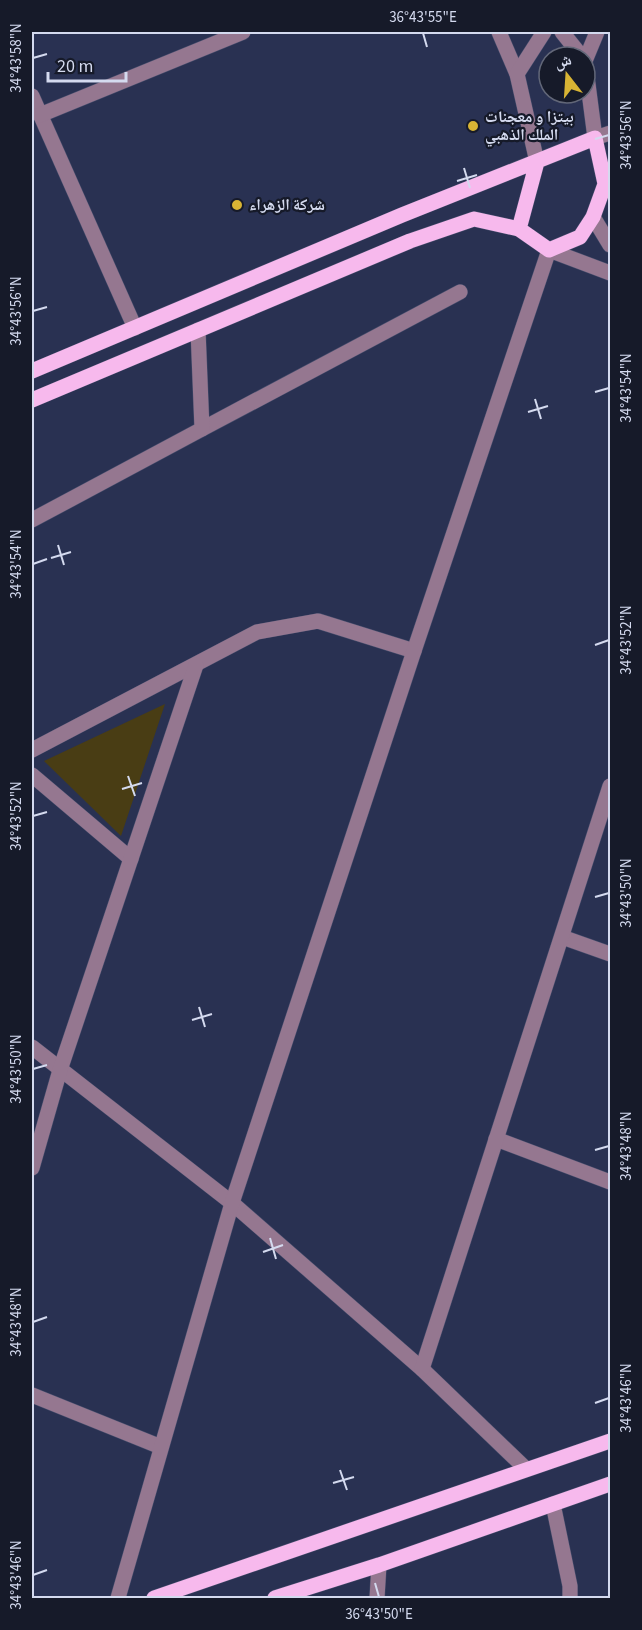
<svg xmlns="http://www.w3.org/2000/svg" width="642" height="1630" font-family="'Source Sans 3','Noto Naskh Arabic',sans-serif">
<rect width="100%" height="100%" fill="#293152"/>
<polygon fill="#493d14" points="165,704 121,836 44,761"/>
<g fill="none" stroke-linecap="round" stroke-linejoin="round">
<defs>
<g id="minor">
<polyline points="499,32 517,74 537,162"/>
<polyline points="562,32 582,57"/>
<polyline points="597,32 585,61 595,138 610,133"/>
<polyline points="517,74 544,32"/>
<polyline points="32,96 135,328"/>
<polyline points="40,115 243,32"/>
<polyline points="593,217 610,245"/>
<polyline points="202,429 460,292"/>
<polyline points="32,520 202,429 198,330"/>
<polyline points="32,750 257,632 318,621 414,651"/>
<polyline points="32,775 131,859"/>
<polyline points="562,937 610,954"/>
<polyline points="32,1047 232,1203 422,1369 526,1469"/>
<polyline points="496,1139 610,1182"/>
<polyline points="32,1168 60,1070 196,665"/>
<polyline points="422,1369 610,786"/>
<polyline points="32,1395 161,1447"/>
<polyline points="553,1504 570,1586 570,1598"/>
<polyline points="118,1598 232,1203 414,651 549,250 610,273"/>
<polyline points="377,1598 379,1565"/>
</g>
<g id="major">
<polyline points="32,371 402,215 595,138 605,184 593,217 580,237 549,250 519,229 537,162"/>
<polyline points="32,400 410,241 474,219 519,229"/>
<polyline points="154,1598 610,1441"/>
<polyline points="275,1598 379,1565 610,1484"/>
</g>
</defs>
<use href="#minor" stroke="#444c6b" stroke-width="16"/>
<use href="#major" stroke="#444c6b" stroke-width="16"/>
<use href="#minor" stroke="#957790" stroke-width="15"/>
<use href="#major" stroke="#f7b9ed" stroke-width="15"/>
</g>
<path fill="none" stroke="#d4daef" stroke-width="2" d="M 423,33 L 427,47M 33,58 L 47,54M 595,139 L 609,135M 464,168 L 470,188M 457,181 L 477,175M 33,311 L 47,307M 595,392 L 609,388M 535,399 L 541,419M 528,412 L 548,406M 58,545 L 64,565M 51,558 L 71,552M 33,564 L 47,559M 595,645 L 609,640M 128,776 L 135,796M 122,789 L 142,783M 33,816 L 47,812M 595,897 L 609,893M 199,1007 L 205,1027M 192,1020 L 212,1014M 33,1069 L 47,1065M 595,1150 L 609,1146M 270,1238 L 276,1259M 263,1252 L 283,1245M 33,1322 L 47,1317M 595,1403 L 609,1398M 340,1470 L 347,1490M 333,1483 L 354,1477M 33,1575 L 47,1570M 375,1583 L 379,1597"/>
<g fill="#d8b434" stroke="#161a29" stroke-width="2">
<circle cx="473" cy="126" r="6"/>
<circle cx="237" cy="205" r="6"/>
</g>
<g text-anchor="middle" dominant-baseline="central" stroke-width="4.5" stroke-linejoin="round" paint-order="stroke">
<g font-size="16" font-weight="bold" fill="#d4daef" stroke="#161a29" text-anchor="start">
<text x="485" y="117">بيتزا و معجنات<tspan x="485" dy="18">الملك الذهبي</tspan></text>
<text x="249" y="205">شركة الزهراء</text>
</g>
</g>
<rect width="642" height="1630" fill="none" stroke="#161a29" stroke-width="66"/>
<g transform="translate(567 75) rotate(343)"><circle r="28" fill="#161a29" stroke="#626778" stroke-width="1.5"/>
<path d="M0-4.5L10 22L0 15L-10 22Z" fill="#d8b434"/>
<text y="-9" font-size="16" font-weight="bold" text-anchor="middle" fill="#d4daef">ش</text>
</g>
<path d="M48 72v9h78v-9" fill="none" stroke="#d4daef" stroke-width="3"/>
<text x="57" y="72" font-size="18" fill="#d4daef" stroke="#161a29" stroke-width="4.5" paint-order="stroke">20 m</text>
<rect x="33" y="33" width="576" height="1564" fill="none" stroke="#d4daef" stroke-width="2"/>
<g font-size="15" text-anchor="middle" fill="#d4daef">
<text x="423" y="22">36°43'55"E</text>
<text transform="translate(16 58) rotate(-90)" y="5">34°43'58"N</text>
<text transform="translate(626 135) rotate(-90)" y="5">34°43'56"N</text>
<text transform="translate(16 311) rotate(-90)" y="5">34°43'56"N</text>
<text transform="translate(626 388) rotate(-90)" y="5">34°43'54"N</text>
<text transform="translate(16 564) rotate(-90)" y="5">34°43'54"N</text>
<text transform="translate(626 640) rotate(-90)" y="5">34°43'52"N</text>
<text transform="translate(16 816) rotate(-90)" y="5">34°43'52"N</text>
<text transform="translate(626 893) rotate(-90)" y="5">34°43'50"N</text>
<text transform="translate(16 1069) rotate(-90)" y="5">34°43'50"N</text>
<text transform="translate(626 1146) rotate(-90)" y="5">34°43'48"N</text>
<text transform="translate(16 1322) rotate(-90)" y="5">34°43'48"N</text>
<text transform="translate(626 1398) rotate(-90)" y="5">34°43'46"N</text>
<text transform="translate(16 1575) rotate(-90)" y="5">34°43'46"N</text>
<text x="379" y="1619">36°43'50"E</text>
</g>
</svg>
